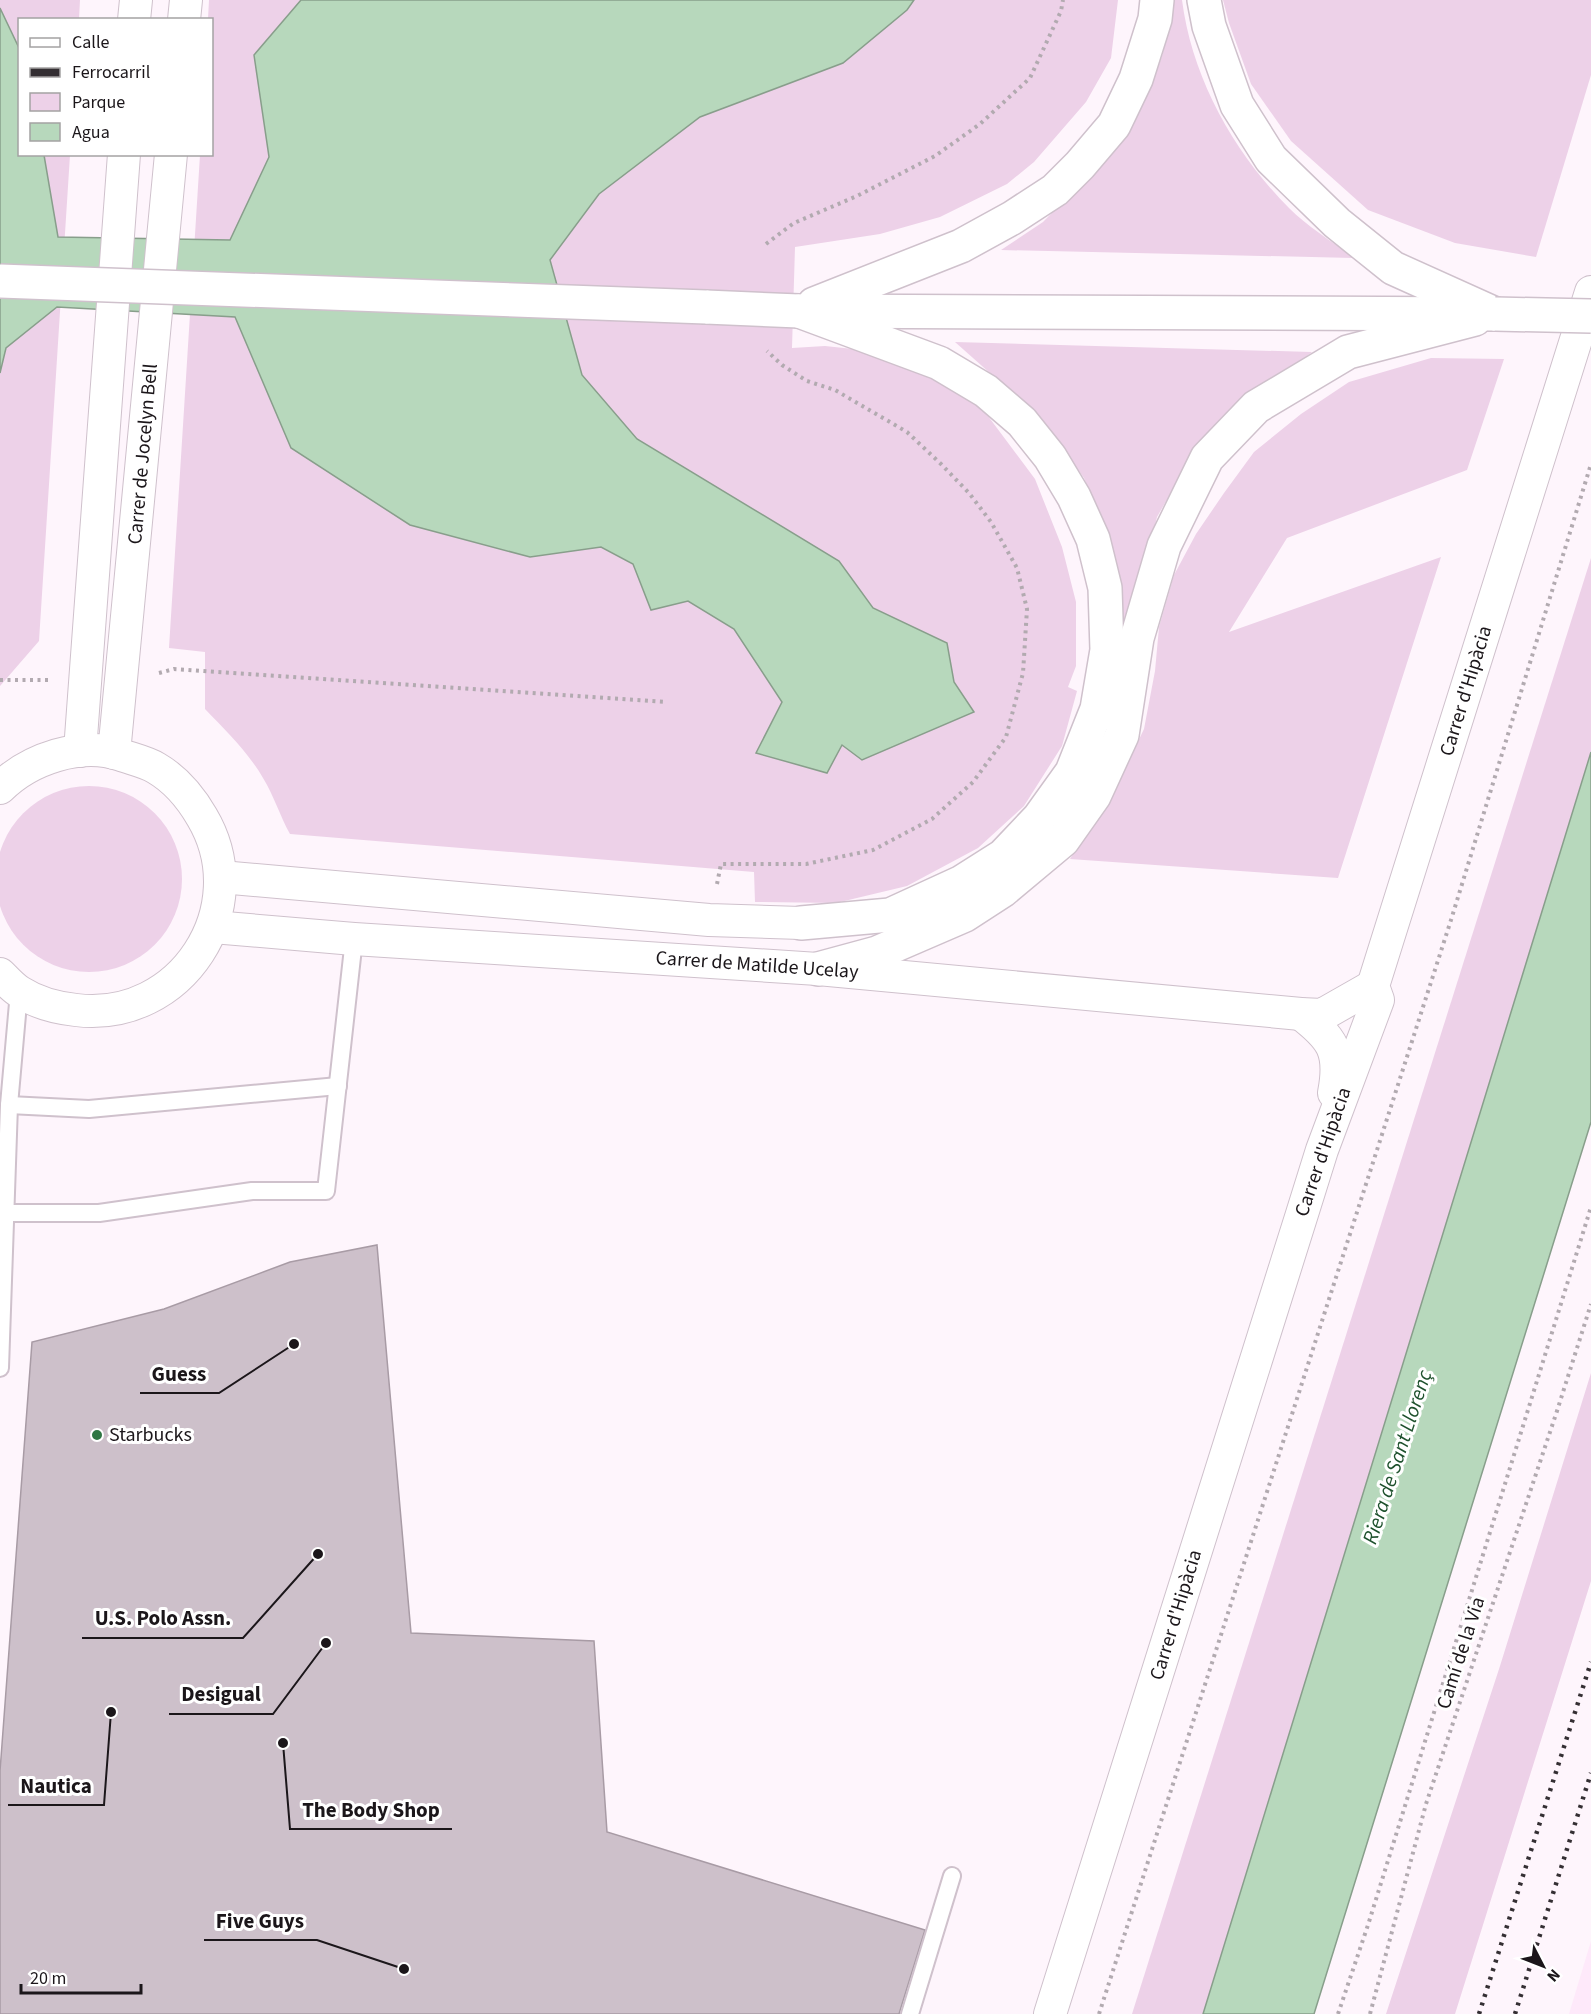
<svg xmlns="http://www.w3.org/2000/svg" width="1591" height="2014" font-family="'Source Sans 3',sans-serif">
<rect width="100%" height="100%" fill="#fef5fc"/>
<polygon fill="#fee9fa" points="1591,1941 1591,2014 1569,2014"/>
<g fill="#edd1e8">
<polygon points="0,0 80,0 79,19 20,20 20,154 70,155 39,641 0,686"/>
<path d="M 209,0 L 1118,0 L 1111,58 L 1086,102 L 1034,162 L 1007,184 L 940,217 L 880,234 L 795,247 L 792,348 L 825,346 L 872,351 L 957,388 L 988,416 L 1035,479 L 1062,547 L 1076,602 L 1076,666 L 1068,687 L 1077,691 L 1062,746 L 1024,806 L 978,848 L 907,886 L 836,903 L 755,902 L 754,872 L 290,834 C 280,816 274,796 263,778 C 248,752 226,731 205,709 L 205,652 L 169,648 L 200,155 L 212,154 L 212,20 L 208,19 Z"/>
<path d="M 1169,0 L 1182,0 C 1192,78 1234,153 1289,208 C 1308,227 1333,242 1354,258 L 1001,250 L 1043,222 L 1129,134 L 1150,90 L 1163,53 Z"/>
<polygon points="1223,0 1591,0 1591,75 1536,257 1455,243 1368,210 1291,141 1251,84 1229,23"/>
<polygon points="955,342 1312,352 1228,418 1186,466 1157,517 1124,652 1102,521 1084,478 1051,432 1000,382"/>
<polygon points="1431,358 1504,359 1467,470 1287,538 1229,632 1441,557 1338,878 1070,859 1115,789 1144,729 1155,671 1159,627 1174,575 1196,534 1224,493 1254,452 1301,414 1349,382"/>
<polygon points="1591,558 1591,752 1203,2014 1132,2014"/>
<circle cx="89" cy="879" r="93"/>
<polygon points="1591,1373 1591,1581 1455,2014 1386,2014 1500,1666"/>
</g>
<g fill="#b7d8bc" stroke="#889e8b" stroke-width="1.5">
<polygon points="301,0 914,0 907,10 843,63 700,117 599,194 550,260 582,375 637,439 839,561 873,608 947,643 954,682 974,712 862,760 842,745 827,773 756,753 782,702 734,629 688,601 651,610 633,564 601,547 530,557 410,525 291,448 235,317 57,307 6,348 0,373 0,8 19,48 20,154 44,155 58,237 230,240 269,157 254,55"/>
<polygon points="1591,752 1591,1122 1314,2014 1203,2014"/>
</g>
<polygon fill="#cdc0ca" stroke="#a89ba5" stroke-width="1.5" points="377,1245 411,1633 594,1641 607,1832 925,1930 899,2014 0,2014 0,1771 32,1342 164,1309 290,1262"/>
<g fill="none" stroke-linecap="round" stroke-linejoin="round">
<defs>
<g id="service">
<polyline points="9,1105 89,1109 338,1086"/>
<polyline points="5,1213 99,1213 252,1191 326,1191 354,939"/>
<polyline points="0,1368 9,1105 19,992"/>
<polyline points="910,2014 952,1876"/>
</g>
<g id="minor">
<polyline points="134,20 136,0"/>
<polyline points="184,20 186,0"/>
<polyline points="80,751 124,154"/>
<polyline points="114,753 171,154"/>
<path d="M 0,788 C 29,759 81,741 121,755 C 132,759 146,762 156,768 C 175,779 191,798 202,817 C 256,908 181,1023 76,1010 C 57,1008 37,1003 20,992 C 13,988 6,980 0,974"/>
<polyline points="221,877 709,920 801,923"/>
<polyline points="213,927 354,939 818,969 1301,1014 1322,1015 1373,986"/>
<path d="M 1301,1014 C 1332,1038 1342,1051 1334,1093"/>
<polyline points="1050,2014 1302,1214 1322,1150 1378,1000 1373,986 1591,292"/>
</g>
<g id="tertiary">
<polyline points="1204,0 1209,26 1237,105 1271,159 1337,223 1393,268 1495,314"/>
<polyline points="818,969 877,953 965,915 1002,891 1063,840 1094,796 1122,735 1137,638 1164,546 1207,458 1256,407 1348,352 1475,319"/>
</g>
<g id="motorway">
<polyline points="814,304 961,246 1012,218 1055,190 1080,165 1114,125 1136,79 1155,19 1157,0"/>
<polyline points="706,307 799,311 1495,314"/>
<polyline points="799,311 939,363 986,391 1022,422 1050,457 1074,497 1093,539 1105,588 1107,650 1097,709 1072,772 1039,818 1003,856 962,882 890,915 801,923"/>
</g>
</defs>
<use href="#service" stroke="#cfc1cc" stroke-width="20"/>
<use href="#minor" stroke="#cfc1cc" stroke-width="34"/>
<use href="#tertiary" stroke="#cfc1cc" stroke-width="36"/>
<use href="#motorway" stroke="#cfc1cc" stroke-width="36"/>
<g stroke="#b2aab0" stroke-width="4" stroke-dasharray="3 4.5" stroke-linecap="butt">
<polyline points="766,244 794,223 857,196 935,156 980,124 1030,78 1061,11 1063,0"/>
<polyline points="159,673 174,669 667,702"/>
<polyline points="0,680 48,680"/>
<polyline points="717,884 721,864 806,864 873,850 932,819 973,782 1006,737 1023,673 1027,609 1017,568 991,522 969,493 941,464 907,432 835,390 807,381 782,365 767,351"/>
<polyline points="1099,2014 1451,920 1591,464"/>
<polyline points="1338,2014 1368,1925 1591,1207"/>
<polyline points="1370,2014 1426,1804 1557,1411 1591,1304"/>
</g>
<use href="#service" stroke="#fff" stroke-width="16"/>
<use href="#minor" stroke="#fff" stroke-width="32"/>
<use href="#tertiary" stroke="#fff" stroke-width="33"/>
<use href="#motorway" stroke="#fff" stroke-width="33"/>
<g stroke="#342f33" stroke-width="4.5" stroke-dasharray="3 6" stroke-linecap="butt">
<polyline points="1479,2014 1591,1662"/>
<polyline points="1515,2014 1591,1773"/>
</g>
<defs>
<polyline id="tertiary-bridge" points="1495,314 1591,316"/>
<polyline id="motorway-bridge" points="0,281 706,307"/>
</defs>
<use href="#tertiary-bridge" stroke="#cfc1cc" stroke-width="36" stroke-linecap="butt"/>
<use href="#motorway-bridge" stroke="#cfc1cc" stroke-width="36" stroke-linecap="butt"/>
<use href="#tertiary-bridge" stroke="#fff" stroke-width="33"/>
<use href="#motorway-bridge" stroke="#fff" stroke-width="33"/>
</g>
<circle fill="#2e7643" stroke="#fff" stroke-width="2" cx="97" cy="1435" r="6"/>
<g text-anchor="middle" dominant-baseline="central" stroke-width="6" stroke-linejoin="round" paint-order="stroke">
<g font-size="20" fill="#1b161a" stroke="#fff">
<text transform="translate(143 454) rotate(-85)">Carrer de Jocelyn Bell</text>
<text transform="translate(1466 691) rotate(-73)">Carrer d'Hipàcia</text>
<text transform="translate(757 965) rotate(4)">Carrer de Matilde Ucelay</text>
<text transform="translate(1323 1152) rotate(-71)">Carrer d'Hipàcia</text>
<text transform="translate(1176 1615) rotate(-73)">Carrer d'Hipàcia</text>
<text transform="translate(1461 1653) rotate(-72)">Camí de la Via</text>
</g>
<g font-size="20" fill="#1b161a" stroke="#fff" text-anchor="start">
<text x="109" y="1435">Starbucks</text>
</g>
<g font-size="21" font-style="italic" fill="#1e512d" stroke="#fff">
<text transform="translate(1397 1457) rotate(-72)">Riera de Sant Llorenç</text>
</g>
</g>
<path fill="none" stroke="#1b161a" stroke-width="2" d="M294 1344L219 1393H140M318 1554L243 1638H82M326 1643L273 1714H169M111 1712L104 1805H8M283 1743L290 1829H452M404 1969L317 1940H204"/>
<g fill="#1b161a" stroke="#fff" stroke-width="2">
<circle cx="294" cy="1344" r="6"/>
<circle cx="318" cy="1554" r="6"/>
<circle cx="326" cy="1643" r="6"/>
<circle cx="111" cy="1712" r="6"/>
<circle cx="283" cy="1743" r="6"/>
<circle cx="404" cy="1969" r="6"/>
</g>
<g font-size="21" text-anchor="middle" font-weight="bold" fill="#1b161a" stroke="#fff" stroke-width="6" stroke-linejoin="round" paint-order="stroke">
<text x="179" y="1381">Guess</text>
<text x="163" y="1625">U.S. Polo Assn.</text>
<text x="221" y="1701">Desigual</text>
<text x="56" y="1793">Nautica</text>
<text x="371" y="1817">The Body Shop</text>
<text x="260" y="1928">Five Guys</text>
</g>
<rect x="18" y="18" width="195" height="138" fill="#ffffff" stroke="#a4a2a3" stroke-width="1.5"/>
<rect x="30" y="38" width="30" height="9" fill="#ffffff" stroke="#a4a2a3" stroke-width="1.5"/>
<text x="72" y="48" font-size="18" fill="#1b161a">Calle</text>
<rect x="30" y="68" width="30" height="9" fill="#342f33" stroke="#a4a2a3" stroke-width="1.5"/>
<text x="72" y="78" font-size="18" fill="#1b161a">Ferrocarril</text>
<rect x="30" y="93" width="30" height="18" fill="#edd1e8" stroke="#a4a2a3" stroke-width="1.5"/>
<text x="72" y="108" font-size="18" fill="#1b161a">Parque</text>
<rect x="30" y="123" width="30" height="18" fill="#b7d8bc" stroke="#a4a2a3" stroke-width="1.5"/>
<text x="72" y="138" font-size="18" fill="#1b161a">Agua</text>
<g transform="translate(1543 1966) rotate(132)" stroke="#ffffff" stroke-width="4.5" paint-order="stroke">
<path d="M0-4.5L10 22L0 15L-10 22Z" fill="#1b161a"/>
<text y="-9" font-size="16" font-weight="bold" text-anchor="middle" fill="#1b161a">N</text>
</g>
<path d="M21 1984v9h120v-9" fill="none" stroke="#1b161a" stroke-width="3"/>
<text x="30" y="1984" font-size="18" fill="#1b161a" stroke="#ffffff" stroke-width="4.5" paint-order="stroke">20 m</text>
</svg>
